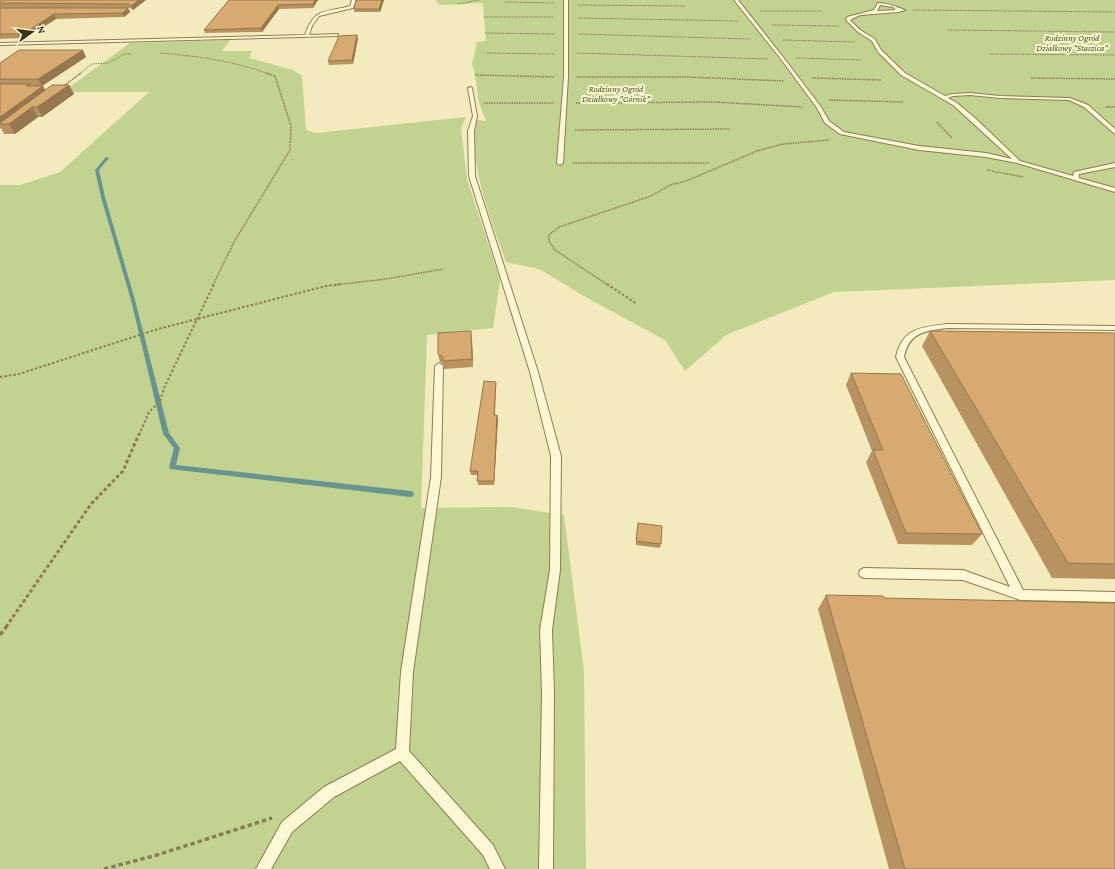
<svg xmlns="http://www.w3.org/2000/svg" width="1115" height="869" font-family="'Crimson Pro',serif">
<rect width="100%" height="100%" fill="#f3ebbe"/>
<g fill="#c1d291">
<path d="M 435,0 L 1115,0 L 1115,280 L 834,292 L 726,335 L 685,371 L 665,340 L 589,299 L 539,269 L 506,262 C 493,224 466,160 477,120 L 486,121 L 479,103 L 475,75 L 472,64 L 477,42 L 486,41 L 483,3 L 440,5 Z"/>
<polygon points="230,40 222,51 252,51 249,58 293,70 302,76 306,130 316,133 466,117 461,128 467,179 500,280 493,328 427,335 421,508 511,507 564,515 584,672 586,869 0,869 0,185 20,185 60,172 149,92 63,92 130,43"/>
</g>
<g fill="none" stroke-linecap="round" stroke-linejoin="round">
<polygon fill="#68938f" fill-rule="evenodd" points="106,157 109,158 99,170 105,197 135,300 169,433 180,448 176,465 411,491 413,492 414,494 413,496 411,497 170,469 169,467 174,448 163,434 131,300 101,197 95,170"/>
<defs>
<g id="service">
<path d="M 352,0 L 356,0 L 353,8 L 319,16 L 312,26 L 309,35 L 338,34 L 337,36 L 0,45 L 0,43 L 305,35 C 315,6 326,13 350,6 Z"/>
<polygon points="564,0 568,0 568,77 563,163 560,165 557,163 564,77"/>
<path d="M 734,0 L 738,0 L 783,57 L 821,107 L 829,121 L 844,132 L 919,146 L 986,153 L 1012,159 L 953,105 L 901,75 L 878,52 L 872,41 L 858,32 L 846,20 L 847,17 L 874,10 L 878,3 C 889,3 896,7 905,10 L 899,12 L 860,15 L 850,20 L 860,30 L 875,39 L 881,50 L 905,73 L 945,96 L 952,94 L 970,93 L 1000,96 L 1070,98 L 1088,105 L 1115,129 L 1115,134 L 1084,107 L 1069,100 L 1000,98 L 970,95 L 953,96 L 948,98 L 957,103 L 975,118 L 1020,161 L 1073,176 L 1074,172 L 1115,163 L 1115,167 L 1079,174 L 1079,178 L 1115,188 L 1115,192 L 1017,163 L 986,157 L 919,150 L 840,134 L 825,123 L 817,108 L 781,59 ZM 880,5 L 893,7 L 896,10 L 877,11 Z"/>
<polygon points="470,87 472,88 477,116 474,131 475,176 538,372 561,456 560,570 552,630 554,693 553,869 539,869 542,693 540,630 550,570 551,456 530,372 469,176 468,131 473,116 468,88"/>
<path d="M 947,324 L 1115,326 L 1115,330 L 947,328 C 925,331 909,332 904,357 L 1023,590 L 1115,592 L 1115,602 L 1020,600 L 963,580 L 864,578 L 860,576 L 859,573 L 860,570 L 864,568 L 963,570 L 1010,587 L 896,357 C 902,328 922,327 947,324 Z"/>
<polygon points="439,363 443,366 441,477 413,672 409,751 493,845 505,869 490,869 483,855 400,761 334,797 292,832 271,869 256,869 282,822 324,787 396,749 401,672 431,477 435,366"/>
</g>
</defs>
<use href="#service" stroke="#8e7c55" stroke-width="2"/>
<g stroke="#8e7c55" stroke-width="1" stroke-dasharray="1.5 1" stroke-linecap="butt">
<polyline points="505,2 555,3"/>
<polyline points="458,4 479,0"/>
<polyline points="578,5 685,6"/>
<polyline points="913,10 1115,12"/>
<polyline points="760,11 821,11"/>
<polyline points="484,17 554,17"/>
<polyline points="579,18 738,21"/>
<polyline points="772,25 839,26"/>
<polyline points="948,30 1115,32"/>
<polyline points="485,33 554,34"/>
<polyline points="578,34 750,39"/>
<polyline points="783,40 854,42"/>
<path d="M 160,53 C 197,56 234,61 269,74"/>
<polyline points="487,53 554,54"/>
<polyline points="577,53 768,59"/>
<polyline points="990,54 1115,55"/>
<polyline points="796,58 862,60"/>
<polyline points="79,74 92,64 108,63 125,54 131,54"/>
</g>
<g stroke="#8e7c55" stroke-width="1.5" stroke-dasharray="1.5 1" stroke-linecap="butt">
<polyline points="475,75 554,77"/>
<polyline points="577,77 688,77 784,81"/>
<polyline points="812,78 881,80"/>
<polyline points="1031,78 1115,79"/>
<polyline points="62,87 81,73"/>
<polyline points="829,100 903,102"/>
<polyline points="484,103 553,103"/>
<polyline points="576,103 714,102 803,107"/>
<polyline points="1106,107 1115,107"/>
<polyline points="937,122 952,138"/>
<polyline points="575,130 730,129"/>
<polyline points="573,163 709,163"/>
<polyline points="987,170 1023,177"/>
<polyline points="213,285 234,242 290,150 291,126 275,76 266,73"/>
<polyline points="334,285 386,279 443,269"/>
<polyline points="608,285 555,250 549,241 549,235 559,227 651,196 670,185 686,181 757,151 783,144 829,140"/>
</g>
<g stroke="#8e7c55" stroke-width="2" stroke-dasharray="2.5 2" stroke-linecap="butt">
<polyline points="607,284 637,304"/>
<polyline points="0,377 19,374 158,329 326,286 342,284"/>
<polyline points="139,435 149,412 160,401 164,388 214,284"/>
</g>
<polyline stroke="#8e7c55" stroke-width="3" stroke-dasharray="3.5 2.5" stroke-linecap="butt" points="6,627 91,504 123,471 139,434"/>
<g stroke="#8e7c55" stroke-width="3.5" stroke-dasharray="4.5 3" stroke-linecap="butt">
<polyline points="0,635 7,626"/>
<polyline points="104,869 157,855 272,818"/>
</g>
<use href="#service" fill="#fdf7d3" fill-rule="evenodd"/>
</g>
<g fill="#b89260">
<polygon points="0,0 146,0 133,10 130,8 128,8 130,12 124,17 56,19 25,38 0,39 0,8 113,8 0,8"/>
<polygon points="229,0 318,0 313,8 279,9 262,32 205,33 204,30"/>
<polygon points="384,0 380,12 354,12 354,9"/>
<polygon points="358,38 353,64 329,65 328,61"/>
<polygon points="86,57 42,86 43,86 45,90 69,85 74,94 42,117 38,117 15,134 4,134 1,128 0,129 0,63"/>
<polygon points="930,331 1115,333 1115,579 1052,578 922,346"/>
<polygon points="472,339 473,367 444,369 444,365 440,362 438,354"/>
<polygon points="851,373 982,534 972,545 898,544 866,462 872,451 846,385"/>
<polygon points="496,386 495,415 497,415 498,419 494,485 478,485 477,475 471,475 470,471"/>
<polygon points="637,527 661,544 660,548 636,545"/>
<polygon points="826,595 884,598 1115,869 889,869 818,609"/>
</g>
<g fill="#96774e">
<polygon points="139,0 146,0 133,10 131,6"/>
<polygon points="315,0 318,0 313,8 313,4"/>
<polygon points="382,0 384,0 380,12 379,9"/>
<polygon points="278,5 279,9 262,32 261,28"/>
<polygon points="128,8 130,12 124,17 123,13"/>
<polygon points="54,14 56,19 25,38 23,34"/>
<polygon points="357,35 358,38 353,64 352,60"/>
<polygon points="83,50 86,57 42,86 38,79"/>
<polygon points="69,85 74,94 42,117 37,107"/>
<polygon points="43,86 47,94 0,124 0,117"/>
<polygon points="32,107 38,117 15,134 9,124"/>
<polygon points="471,331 472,339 473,367 472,359"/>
<polygon points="497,415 498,419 494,485 494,481"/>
</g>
<g fill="#d6aa70" stroke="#96774e">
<polygon points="0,0 139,0 131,6 128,4 0,3"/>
<polygon points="229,0 315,0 313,4 278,5 261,28 204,30"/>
<polygon points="356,0 382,0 379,9 354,9"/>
<polygon points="0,8 128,8 123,13 54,14 23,34 0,34"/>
<polygon points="357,35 352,60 328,61 339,36"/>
<polygon points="19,50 83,50 38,79 0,79 0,63"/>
<polygon points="0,84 30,84 26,86 43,86 0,117"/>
<polygon points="52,85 69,85 37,107 32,107 9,124 0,124 0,123"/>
<polygon points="471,331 472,359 443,361 443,357 438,354 438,333"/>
<polygon points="930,331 1115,333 1115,564 1068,563"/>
<polygon points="851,373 901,374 982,534 906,533 873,450 883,450"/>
<polygon points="484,381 496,382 494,415 497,415 494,481 477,481 478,471 470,471"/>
<polygon points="638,523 662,526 661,544 636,541"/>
<polygon points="826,595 883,596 884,598 1115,603 1115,869 905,869"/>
</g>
<g text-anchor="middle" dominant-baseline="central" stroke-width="4" stroke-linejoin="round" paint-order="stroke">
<g font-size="9" font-style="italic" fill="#425a1f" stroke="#f9f4cf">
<text x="1072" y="38">Rodzinny Ogród<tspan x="1072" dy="10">Działkowy "Staszica"</tspan></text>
<text x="616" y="89">Rodzinny Ogród<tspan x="616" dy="10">Działkowy "Górnik"</tspan></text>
</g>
</g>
<g transform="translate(32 32) rotate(76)" stroke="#f9f4cf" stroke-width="3" paint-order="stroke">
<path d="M0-3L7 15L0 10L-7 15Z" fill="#3b301b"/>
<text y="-6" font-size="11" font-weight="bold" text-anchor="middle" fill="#3b301b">N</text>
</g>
</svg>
